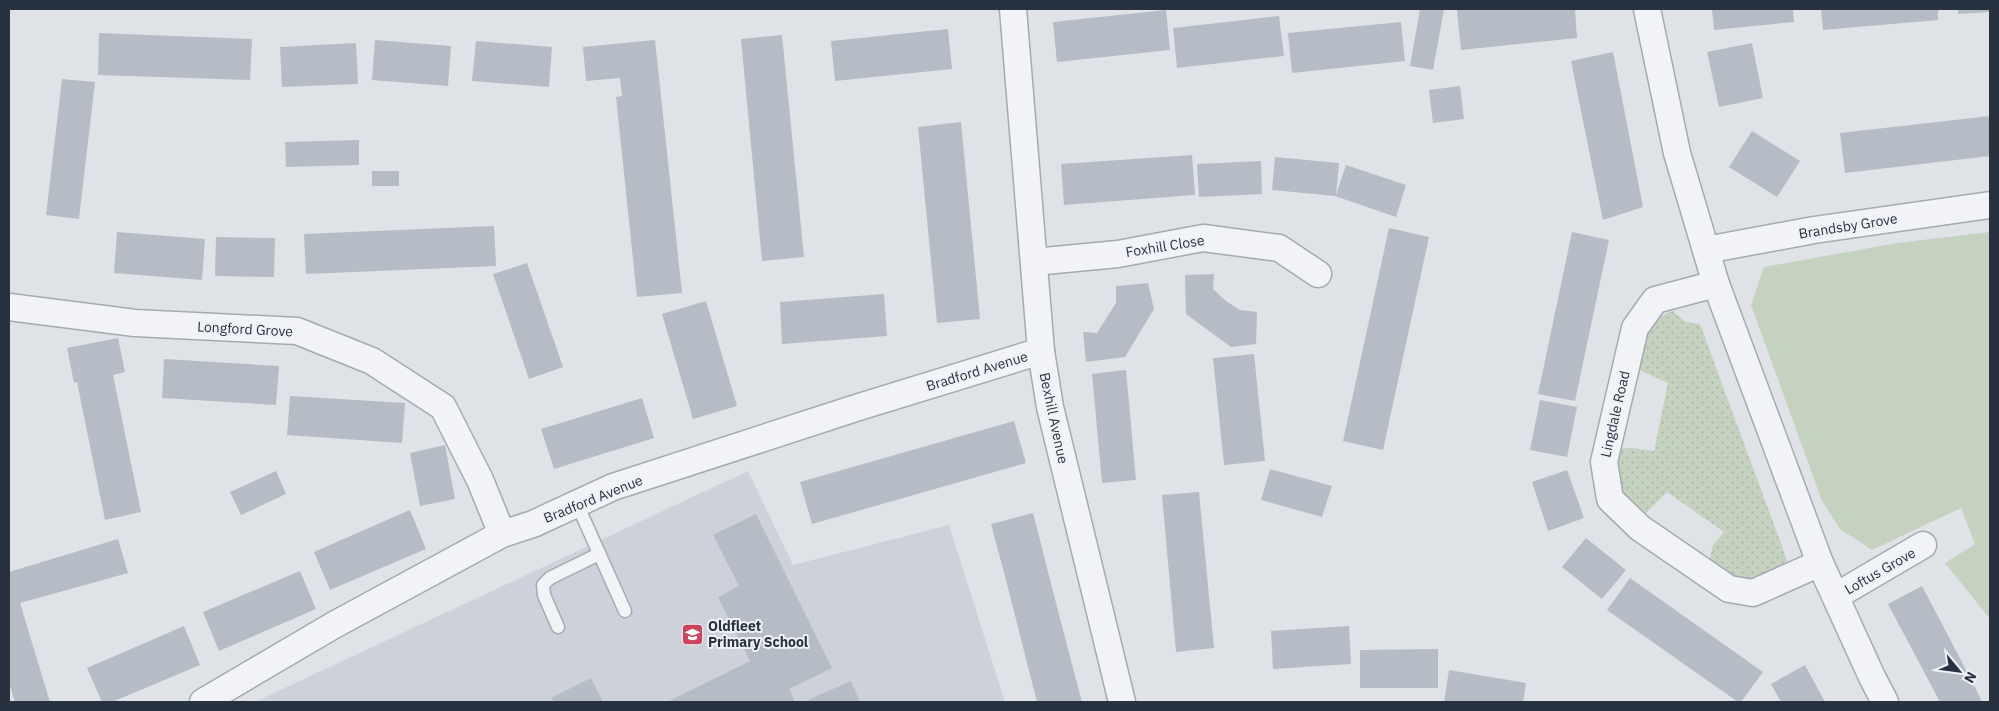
<svg xmlns="http://www.w3.org/2000/svg" width="1999" height="711" font-family="'IBM Plex Sans',sans-serif">
<defs>
<pattern id="grass-dots" width="8" height="8" patternUnits="userSpaceOnUse" patternTransform="scale(1.25)"><rect width="8" height="8" fill="#c5d2c0"/><path d="M2 2h.1M6 6h.1" fill="none" stroke="#a9b5a6" stroke-width="1.8" stroke-linecap="round"/></pattern>
</defs>
<rect width="100%" height="100%" fill="#dfe3e8"/>
<polygon fill="#cdd2da" points="748,471 793,565 949,525 1005,702 255,702"/>
<path fill="url(#grass-dots)" d="M 1673,311 L 1686,322 L 1700,324 L 1787,560 L 1778,573 L 1759,581 L 1737,580 L 1709,561 L 1713,545 L 1724,532 L 1667,492 L 1646,513 L 1634,511 L 1620,495 L 1615,449 L 1632,448 L 1654,451 L 1668,383 L 1633,367 C 1641,342 1646,320 1673,311 Z"/>
<polygon fill="#c5d2c0" points="1990,232 1990,619 1945,563 1975,544 1961,508 1872,550 1840,529 1822,501 1751,305 1764,267 1897,243"/>
<g fill="#b6bcc5">
<polygon points="1420,9 1444,9 1433,70 1410,66"/>
<polygon points="1472,9 1575,9 1577,38 1461,50 1457,10"/>
<polygon points="1712,9 1793,9 1794,22 1714,30"/>
<polygon points="1821,9 1938,9 1938,20 1823,30"/>
<polygon points="1958,9 1990,9 1990,12 1958,14"/>
<polygon points="1166,10 1170,50 1057,62 1053,22"/>
<polygon points="1279,16 1284,56 1177,68 1173,28"/>
<polygon points="1401,22 1405,61 1292,73 1288,33"/>
<polygon points="948,29 952,69 835,81 831,41"/>
<polygon points="99,33 252,39 250,80 98,75"/>
<polygon points="782,35 804,257 762,261 741,39"/>
<polygon points="375,40 451,46 448,86 372,80"/>
<polygon points="655,40 682,293 637,297 616,97 622,96 620,78 586,81 583,47"/>
<polygon points="476,41 552,47 549,87 472,81"/>
<polygon points="356,43 358,84 282,87 280,47"/>
<polygon points="1752,43 1763,98 1719,107 1707,52"/>
<polygon points="1613,52 1643,207 1603,220 1571,61"/>
<polygon points="62,79 95,82 79,219 46,215"/>
<polygon points="1460,86 1464,119 1433,123 1429,90"/>
<polygon points="1990,116 1990,156 1845,173 1840,133"/>
<polygon points="961,122 980,319 937,323 918,127"/>
<polygon points="1752,131 1800,161 1777,197 1729,167"/>
<polygon points="359,140 359,165 286,167 285,142"/>
<polygon points="1192,155 1195,195 1064,205 1061,164"/>
<polygon points="1275,157 1339,163 1336,195 1346,165 1406,185 1396,217 1335,196 1272,190"/>
<polygon points="1261,161 1262,194 1199,197 1197,164"/>
<rect x="372" y="171" width="27" height="15"/>
<polygon points="494,226 496,266 306,274 304,234"/>
<polygon points="1389,228 1429,237 1383,450 1343,441"/>
<polygon points="117,232 205,239 202,280 114,273"/>
<polygon points="1572,232 1609,240 1575,401 1538,394"/>
<polygon points="216,237 275,238 274,277 215,276"/>
<polygon points="527,263 563,367 529,379 493,274"/>
<polygon points="1214,274 1213,289 1226,301 1240,310 1257,312 1256,344 1231,347 1186,314 1185,275"/>
<polygon points="1148,283 1154,309 1125,357 1086,362 1083,332 1097,333 1116,303 1116,286"/>
<polygon points="884,294 887,336 782,344 780,302"/>
<polygon points="706,301 737,406 693,419 662,314"/>
<polygon points="118,338 125,372 113,375 141,512 105,520 77,382 74,383 67,348"/>
<polygon points="1254,354 1265,461 1224,465 1213,358"/>
<polygon points="164,359 279,366 276,405 162,398"/>
<polygon points="1126,370 1136,480 1102,483 1092,374"/>
<polygon points="290,396 405,403 402,443 287,435"/>
<polygon points="642,398 654,438 554,469 541,429"/>
<polygon points="1540,400 1577,407 1567,457 1530,450"/>
<polygon points="1014,421 1026,463 812,524 800,482"/>
<polygon points="445,445 455,499 420,506 410,453"/>
<polygon points="1270,469 1332,486 1322,517 1261,500"/>
<polygon points="1567,470 1584,518 1548,531 1532,482"/>
<polygon points="276,471 286,494 241,515 230,492"/>
<polygon points="1199,492 1214,648 1176,652 1162,495"/>
<polygon points="410,510 426,549 330,590 314,552"/>
<polygon points="1033,513 1064,634 1082,702 1037,702 1007,584 991,524"/>
<polygon points="756,514 832,668 789,689 795,702 667,702 750,661 718,597 739,586 713,535"/>
<polygon points="1586,538 1626,570 1602,599 1562,567"/>
<polygon points="118,539 128,573 20,603 50,702 15,702 9,683 9,572"/>
<polygon points="300,571 316,609 219,651 203,612"/>
<polygon points="1630,578 1763,672 1741,702 1738,702 1607,610"/>
<polygon points="1922,586 1974,685 1982,702 1940,702 1906,638 1888,604"/>
<polygon points="184,626 200,665 112,702 102,702 87,668"/>
<polygon points="1349,626 1351,664 1273,669 1271,631"/>
<polygon points="1438,649 1438,688 1360,688 1360,650"/>
<polygon points="1805,665 1825,702 1781,702 1771,684"/>
<polygon points="1449,670 1526,683 1523,702 1444,702"/>
<polygon points="591,678 603,702 554,702 551,698"/>
<polygon points="851,681 860,702 809,702 808,700"/>
</g>
<g fill="none" stroke-linecap="round" stroke-linejoin="round">
<defs>
<g id="lane">
<polyline points="577,504 625,611"/>
<polyline points="558,627 544,595 543,585 550,578 599,554"/>
</g>
<g id="street">
<polyline points="1013,9 1041,351 1050,407 1122,702"/>
<polyline points="1647,9 1677,153 1716,284 1820,563 1872,677 1885,702"/>
<polyline points="1706,250 1814,230 1990,205"/>
<polyline points="1034,262 1118,254 1203,238 1279,248 1318,274"/>
<polyline points="1716,284 1655,300 1635,328 1604,462 1610,499 1640,528 1729,589 1753,593 1820,563"/>
<polyline points="9,307 135,323 297,331 372,361 443,407 480,480 502,534"/>
<polyline points="1836,596 1923,545"/>
<polyline points="203,702 334,625 502,534 533,524 613,487 859,407 1041,351"/>
</g>
</defs>
<use href="#lane" stroke="#a4aab2" stroke-width="15"/>
<use href="#street" stroke="#a4aab2" stroke-width="29"/>
<use href="#lane" stroke="#f1f3f6" stroke-width="12"/>
<use href="#street" stroke="#f1f3f6" stroke-width="26"/>
</g>
<defs>
<symbol id="school-square" viewBox="-11 -11 22 22"><rect x="-9" y="-9" width="18" height="18" rx="4" fill="#cd445e" stroke="#eef2f6"/><path d="M0-5L7-2L0 1L-7-2ZM-4 1L0 2.5L4 1V4Q0 6-4 4Z" fill="#fff"/></symbol>
</defs>
<g fill-rule="evenodd">
<use href="#school-square" x="680" y="622" width="25" height="25"/>
</g>
<g text-anchor="middle" dominant-baseline="central" stroke-width="4" stroke-linejoin="round" paint-order="stroke">
<g font-size="14" fill="#28313f" stroke="#eef2f6">
<text transform="translate(1848 226) rotate(-9)">Brandsby Grove</text>
<text transform="translate(1165 246) rotate(-9)">Foxhill Close</text>
<text transform="translate(245 329) rotate(3)">Longford Grove</text>
<text transform="translate(977 371) rotate(-17)">Bradford Avenue</text>
<text transform="translate(1615 414) rotate(-77)">Lingdale Road</text>
<text transform="translate(1054 418) rotate(78)">Bexhill Avenue</text>
<text transform="translate(593 499) rotate(-22)">Bradford Avenue</text>
<text transform="translate(1880 571) rotate(-30)">Loftus Grove</text>
</g>
<g font-size="14" font-weight="bold" fill="#28313f" stroke="#eef2f6" text-anchor="start">
<text x="708" y="626">Oldfleet<tspan x="708" dy="16">Primary School</tspan></text>
</g>
</g>
<rect width="1999" height="711" fill="none" stroke="#28313f" stroke-width="20"/>
<g transform="translate(1959 671) rotate(119)" stroke="#eef2f6" stroke-width="4" paint-order="stroke">
<path d="M0-4L9 19L0 12L-9 19Z" fill="#28313f"/>
<text y="-8" font-size="14" font-weight="bold" text-anchor="middle" fill="#28313f">N</text>
</g>
</svg>
